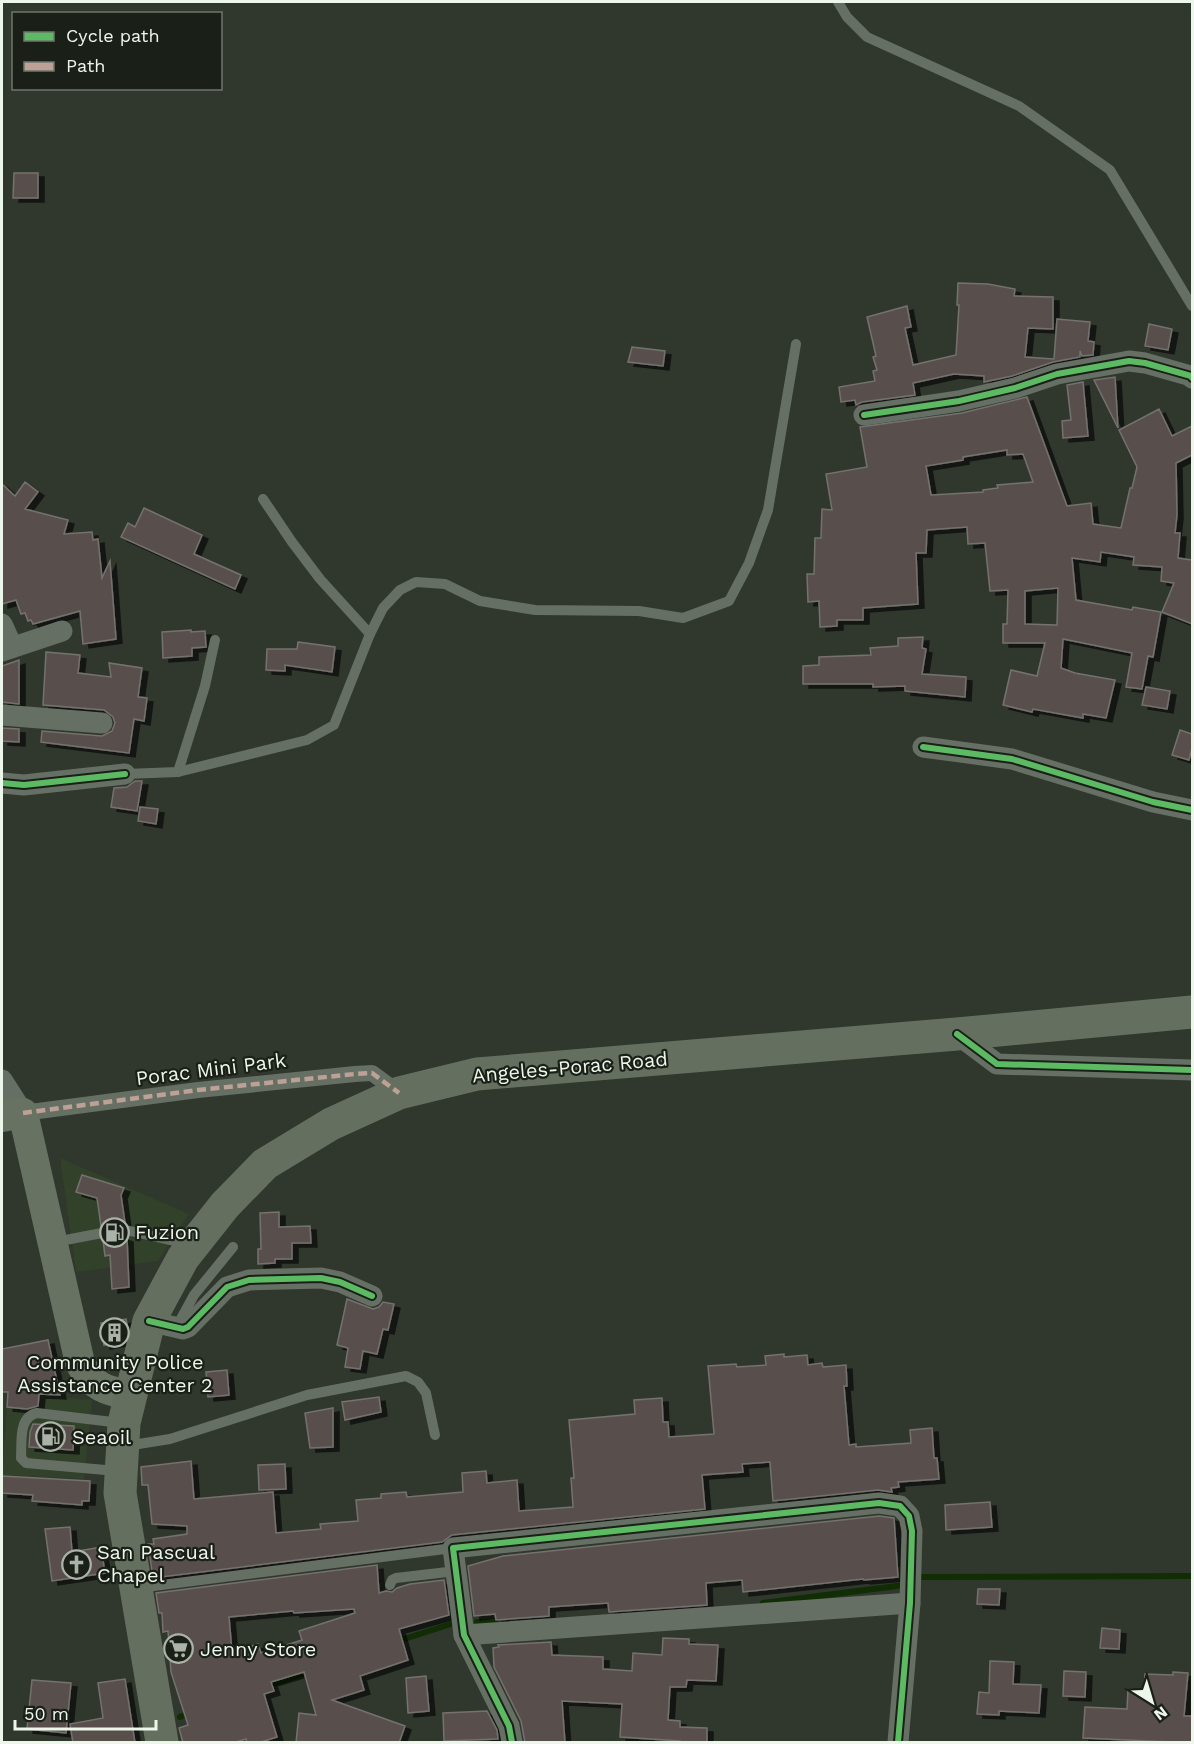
<svg xmlns="http://www.w3.org/2000/svg" width="1194" height="1744" font-family="'Work Sans',sans-serif">
<defs>
<filter id="shadow"><feDropShadow dx="6" dy="4" stdDeviation="0" flood-color="#0009"/></filter>
</defs>
<rect width="100%" height="100%" fill="#30372d"/>
<g fill="#31412a">
<polygon points="60,1158 189,1214 158,1261 76,1272"/>
<polygon points="8,1392 92,1400 84,1479 2,1475"/>
</g>
<g fill="none" stroke-linecap="round" stroke-linejoin="round">
<g stroke="#102d04" stroke-width="6">
<polyline points="918,1577 1192,1576"/>
<polyline points="763,1603 905,1585"/>
<polyline points="477,1622 496,1623"/>
<polyline points="395,1642 457,1622"/>
<polyline points="264,1687 311,1671"/>
<polyline points="180,1717 192,1712"/>
</g>
</g>
<g fill="#59504e" stroke="#74716e" stroke-width="1.5" fill-rule="evenodd" filter="url(#shadow)">
<polygon points="14,173 38,173 38,198 13,198"/>
<polygon points="958,283 988,284 1015,289 1014,296 1053,297 1053,329 1028,328 1025,357 1054,359 1057,319 1090,322 1088,341 1094,342 1093,355 1082,356 1080,351 1080,357 1053,362 1012,376 984,382 984,376 954,374 913,383 915,395 862,402 856,405 855,400 841,402 839,387 875,381 873,371 877,370 873,357 876,356 867,317 907,306 911,327 905,328 913,365 956,355 959,305 957,305"/>
<polygon points="1149,324 1172,329 1168,350 1145,346"/>
<polygon points="632,347 665,351 663,366 628,362"/>
<polygon points="1115,377 1118,428 1094,380"/>
<polygon points="1083,382 1088,436 1063,438 1062,421 1071,420 1067,385"/>
<path d="M 1027,397 L 1067,506 L 1091,503 L 1093,524 L 1121,528 L 1130,488 L 1132,488 L 1137,467 L 1119,430 L 1159,409 L 1172,436 L 1192,426 L 1192,455 L 1176,463 L 1177,515 L 1175,533 L 1180,533 L 1178,558 L 1192,560 L 1192,624 L 1162,612 L 1174,583 L 1161,581 L 1162,567 L 1133,565 L 1134,557 L 1101,552 L 1100,562 L 1072,558 L 1076,600 L 1132,610 L 1133,607 L 1161,612 L 1153,657 L 1148,656 L 1142,689 L 1126,687 L 1132,653 L 1063,639 L 1061,668 L 1075,673 L 1115,680 L 1106,718 L 1083,714 L 1083,718 L 1033,709 L 1032,712 L 1003,705 L 1011,670 L 1037,676 L 1045,643 L 1003,643 L 1003,624 L 1007,624 L 1008,590 L 990,591 L 985,543 L 968,544 L 967,527 L 927,530 L 926,553 L 916,553 L 918,604 L 863,608 L 863,620 L 837,620 L 837,626 L 820,627 L 819,601 L 808,602 L 807,574 L 814,574 L 815,538 L 821,538 L 822,509 L 832,510 L 826,474 L 867,467 L 860,427 L 962,413 ZM 1007,450 L 1007,455 L 1023,454 L 1033,482 L 997,485 L 998,488 L 983,490 L 983,492 L 931,495 L 926,466 L 963,460 L 963,457 ZM 1058,588 L 1057,625 L 1025,624 L 1025,591 Z"/>
<polygon points="25,482 38,492 25,509 68,520 64,534 92,532 93,540 98,539 102,578 110,561 116,639 83,644 80,611 33,624 31,620 28,621 25,613 21,614 16,600 2,604 2,484 15,496"/>
<polygon points="144,508 202,535 194,554 241,575 235,589 121,537 128,523 135,527"/>
<polygon points="191,630 191,632 205,631 206,647 192,648 192,656 163,658 162,632"/>
<polygon points="923,637 922,648 926,649 922,674 966,677 965,697 905,691 905,686 873,687 873,684 803,684 803,666 819,665 819,657 871,655 870,648 898,646 898,638"/>
<polygon points="298,642 335,647 332,672 285,665 285,671 266,670 267,649 297,649"/>
<polygon points="46,652 80,655 78,673 111,677 109,663 142,668 138,697 147,698 144,721 134,719 129,753 41,742 42,731 102,736 112,731 115,723 113,717 104,710 43,705"/>
<polygon points="19,660 19,704 2,702 2,666"/>
<polygon points="1146,687 1170,691 1167,709 1142,705"/>
<polygon points="2,728 19,729 19,742 2,741"/>
<polygon points="1180,730 1192,734 1192,748 1189,760 1172,755"/>
<polygon points="135,781 142,781 137,811 111,807 114,788 127,787"/>
<polygon points="140,807 158,809 156,824 138,821"/>
<polygon points="82,1175 124,1188 121,1195 125,1223 120,1225 119,1232 121,1236 127,1238 129,1287 112,1289 110,1255 105,1256 103,1240 109,1236 109,1231 105,1226 101,1226 97,1198 76,1192"/>
<polygon points="279,1212 279,1227 310,1226 311,1243 292,1243 292,1259 275,1259 275,1263 258,1264 258,1249 261,1249 260,1213"/>
<polygon points="347,1299 373,1309 379,1307 383,1302 394,1304 388,1330 383,1329 377,1354 363,1351 360,1369 345,1367 348,1348 337,1345"/>
<polygon points="126,1319 128,1330 125,1341 104,1345 101,1323"/>
<polygon points="48,1340 60,1395 39,1394 38,1406 27,1409 7,1407 8,1392 2,1392 2,1349"/>
<polygon points="784,1354 784,1357 807,1355 808,1365 822,1363 823,1367 846,1365 847,1386 844,1386 849,1445 856,1444 856,1447 911,1443 910,1430 932,1428 934,1458 937,1458 939,1479 898,1482 899,1487 891,1488 892,1492 878,1490 773,1501 770,1462 742,1464 743,1472 702,1475 705,1509 452,1535 442,1542 153,1578 148,1544 154,1544 153,1539 187,1534 187,1526 152,1524 148,1485 142,1485 141,1467 191,1461 194,1499 273,1492 276,1533 321,1529 320,1524 358,1521 356,1500 381,1498 381,1494 406,1492 407,1497 463,1492 462,1473 486,1471 487,1483 517,1480 519,1511 573,1507 571,1478 574,1478 569,1420 635,1414 634,1400 662,1398 663,1422 668,1422 669,1437 714,1434 708,1366 736,1364 737,1367 766,1365 765,1356"/>
<polygon points="227,1370 229,1395 208,1397 206,1372"/>
<polygon points="379,1397 381,1412 345,1420 342,1402"/>
<polygon points="333,1408 333,1447 310,1448 305,1413"/>
<polygon points="33,1424 74,1426 73,1450 29,1447 30,1432"/>
<polygon points="285,1464 286,1489 259,1490 258,1465"/>
<polygon points="2,1476 90,1481 89,1501 82,1501 82,1505 32,1501 33,1495 2,1493"/>
<polygon points="990,1502 992,1527 946,1530 945,1505"/>
<polygon points="879,1516 894,1518 898,1577 864,1580 863,1579 743,1592 742,1580 706,1583 707,1605 609,1612 608,1603 549,1607 549,1616 496,1620 495,1614 474,1616 468,1566 503,1556"/>
<polygon points="70,1527 72,1552 101,1547 105,1573 52,1581 45,1529"/>
<path d="M 377,1565 L 379,1593 L 386,1591 L 392,1592 L 397,1588 L 410,1584 L 444,1580 L 449,1615 L 399,1629 L 408,1660 L 360,1676 L 364,1690 L 332,1700 L 405,1726 L 399,1743 L 296,1743 L 299,1713 L 316,1715 L 304,1672 L 271,1682 L 274,1691 L 264,1694 L 277,1737 L 258,1743 L 247,1743 L 246,1739 L 233,1743 L 183,1743 L 179,1728 L 188,1725 L 171,1672 L 168,1631 L 163,1632 L 162,1613 L 159,1613 L 156,1593 ZM 354,1609 L 355,1613 L 299,1631 L 302,1640 L 261,1653 L 258,1644 L 232,1652 L 229,1617 L 293,1611 L 294,1613 Z"/>
<polygon points="978,1589 1000,1589 999,1605 977,1604"/>
<polygon points="1102,1628 1120,1630 1119,1649 1100,1648"/>
<polygon points="663,1638 689,1639 689,1644 718,1645 716,1681 687,1680 686,1687 670,1687 668,1720 680,1721 680,1727 707,1728 707,1743 680,1743 680,1741 620,1737 622,1704 562,1701 565,1743 525,1743 521,1721 494,1667 493,1648 499,1647 498,1645 551,1642 552,1655 603,1657 603,1669 632,1671 633,1653 662,1655"/>
<polygon points="990,1661 1014,1662 1013,1684 1041,1685 1039,1713 999,1711 999,1715 977,1714 979,1692 989,1693"/>
<polygon points="1064,1671 1086,1672 1085,1697 1063,1696"/>
<polygon points="1173,1672 1188,1673 1184,1716 1192,1716 1192,1743 1083,1738 1085,1707 1127,1709 1128,1689 1144,1689 1145,1674 1173,1675"/>
<polygon points="426,1676 429,1711 408,1713 406,1678"/>
<polygon points="125,1679 135,1743 73,1743 70,1724 103,1718 98,1683"/>
<polygon points="32,1680 71,1683 66,1733 27,1729"/>
<polygon points="487,1711 497,1730 498,1739 444,1741 443,1713"/>
</g>
<g fill="none" stroke-linecap="round" stroke-linejoin="round">
<g stroke="#666f63" stroke-width="10">
<polyline points="838,2 847,17 867,37 1019,106 1110,170 1192,306"/>
<polyline points="263,499 292,542 320,579 370,634"/>
<polyline points="178,772 205,686 215,640"/>
<polyline points="125,774 178,772 307,740 334,725 370,634 383,608 400,590 416,582 445,584 480,601 535,610 639,611 683,618 729,601 749,563 768,510 796,344"/>
<polyline points="126,1230 187,1244"/>
<polyline points="55,1242 102,1233"/>
<polyline points="176,1328 194,1295 233,1247"/>
<polyline points="126,1446 170,1439 307,1395 406,1376 418,1382 426,1393 435,1435"/>
<path d="M 117,1471 L 26,1463 L 21,1458 C 22,1442 18,1417 37,1413 L 121,1423"/>
<polyline points="390,1585 392,1580 396,1578 456,1571"/>
<polyline points="138,1588 453,1548"/>
</g>
<polyline stroke="#666f63" stroke-width="16" points="23,1113 198,1090 355,1074 372,1073 399,1093"/>
<g stroke="#666f63" stroke-width="21">
<polyline points="864,415 959,401 1015,388 1057,374 1129,361 1145,363 1191,376 1192,378"/>
<polyline points="2,624 12,646"/>
<polyline points="2,651 62,631"/>
<polyline points="2,715 102,723"/>
<polyline points="923,747 1012,759 1153,802 1192,810"/>
<polyline points="2,783 24,785 125,774"/>
<polyline points="957,1034 997,1064 1192,1070"/>
<polyline points="2,1080 23,1113"/>
<polyline points="149,1321 183,1329 188,1327 227,1287 249,1280 321,1278 340,1282 372,1296"/>
<polyline points="464,1635 910,1603"/>
<polyline points="512,1742 509,1726 464,1635 453,1548 879,1503 900,1506 909,1516 912,1531 910,1603 898,1742"/>
</g>
<path stroke="#677263" stroke-width="30" d="M 2,1117 L 23,1113 L 80,1363 C 92,1386 106,1392 130,1394"/>
<polyline stroke="#656f60" stroke-width="33" points="162,1742 120,1493 124,1423 149,1321 183,1258 225,1205 265,1164 331,1124 399,1093 477,1074 957,1034 1192,1012"/>
<polyline stroke="#bda197" stroke-width="4.5" stroke-dasharray="9 4.5" stroke-linecap="butt" points="23,1113 198,1090 355,1074 372,1073 399,1093"/>
<defs>
<g id="cycleway">
<polyline points="864,415 959,401 1015,388 1057,374 1129,361 1145,363 1191,376 1192,378"/>
<polyline points="923,747 1012,759 1153,802 1192,810"/>
<polyline points="2,783 24,785 125,774"/>
<polyline points="957,1034 997,1064 1192,1070"/>
<polyline points="149,1321 183,1329 188,1327 227,1287 249,1280 321,1278 340,1282 372,1296"/>
<polyline points="512,1742 509,1726 464,1635 453,1548 879,1503 900,1506 909,1516 912,1531 910,1603 898,1742"/>
</g>
</defs>
<use href="#cycleway" stroke="#1a2018" stroke-width="10"/>
<use href="#cycleway" stroke="#5cba63" stroke-width="6"/>
</g>
<defs>
<symbol id="fuel-ring" viewBox="-11 -11 22 22"><circle r="9.5" fill="#1a2018" stroke="#abb3a8" stroke-width="1.5"/><path d="M-5.5-6h7V0h2V4h1.3V-2.5L3-4.5l.8-.8L6-3V5H2.5V1h-1V6h-7ZM-4.2-4.7v3.2H.2V-4.7Z" fill="#abb3a8"/></symbol>
<symbol id="building-ring" viewBox="-11 -11 22 22"><circle r="9.5" fill="#1a2018" stroke="#abb3a8" stroke-width="1.5"/><path d="M-4-6H4V6H1V3H-1V6H-4ZM-2.5-4.3h1.7v1.8h-1.7ZM.8-4.3h1.7v1.8H.8ZM-2.5-1h1.7V.8h-1.7ZM.8-1h1.7V.8H.8Z" fill="#abb3a8"/></symbol>
<symbol id="church-ring" viewBox="-11 -11 22 22"><circle r="9.5" fill="#1a2018" stroke="#abb3a8" stroke-width="1.5"/><path d="M-1.2-6h2.4v3.5h3.3v2.4h-3.3V6h-2.4V-.1h-3.3v-2.4h3.3Z" fill="#abb3a8"/></symbol>
<symbol id="supermarket-ring" viewBox="-11 -11 22 22"><circle r="9.5" fill="#1a2018" stroke="#abb3a8" stroke-width="1.5"/><path d="M-6-5.5h2.5l.6 2H6L4.5 2H-2.5L-4.4-4H-6ZM-1.5 3.2a1.3 1.3 0 1 0 .1 0ZM3 3.2a1.3 1.3 0 1 0 .1 0Z" fill="#abb3a8"/></symbol>
</defs>
<g fill-rule="evenodd">
<use href="#fuel-ring" x="98" y="1216" width="33" height="33"/>
<use href="#building-ring" x="98" y="1316" width="33" height="33"/>
<use href="#fuel-ring" x="34" y="1420" width="33" height="33"/>
<use href="#church-ring" x="60" y="1548" width="33" height="33"/>
<use href="#supermarket-ring" x="162" y="1632" width="33" height="33"/>
</g>
<g text-anchor="middle" dominant-baseline="central" stroke-width="4.5" stroke-linejoin="round" paint-order="stroke">
<g font-size="20" fill="#edf6ea" stroke="#1a2018">
<text transform="translate(570 1067) rotate(-5)">Angeles-Porac Road</text>
<text transform="translate(211 1069) rotate(-7)">Porac Mini Park</text>
</g>
<g font-size="20" fill="#edf6ea" stroke="#1a2018" text-anchor="start">
<text x="135" y="1232">Fuzion</text>
<text x="115" y="1362" text-anchor="middle">Community Police<tspan x="115" dy="23">Assistance Center 2</tspan></text>
<text x="72" y="1437">Seaoil</text>
<text x="97" y="1552">San Pascual<tspan x="97" dy="23">Chapel</tspan></text>
<text x="200" y="1649">Jenny Store</text>
</g>
</g>
<rect width="1194" height="1744" fill="none" stroke="#edf6ea" stroke-width="6"/>
<rect x="12" y="12" width="210" height="78" fill="#1a2018" stroke="#6e766c" stroke-width="1.5"/>
<rect x="24" y="32" width="30" height="9" fill="#5cba63" stroke="#6e766c" stroke-width="1.5"/>
<text x="66" y="42" font-size="18" fill="#edf6ea">Cycle path</text>
<rect x="24" y="62" width="30" height="9" fill="#bda197" stroke="#6e766c" stroke-width="1.5"/>
<text x="66" y="72" font-size="18" fill="#edf6ea">Path</text>
<g transform="translate(1152 1702) rotate(143)" stroke="#1a2018" stroke-width="4.5" paint-order="stroke">
<path d="M0-4.5L10 22L0 15L-10 22Z" fill="#edf6ea"/>
<text y="-9" font-size="16" font-weight="bold" text-anchor="middle" fill="#edf6ea">N</text>
</g>
<path d="M15 1720v9h141v-9" fill="none" stroke="#edf6ea" stroke-width="3"/>
<text x="24" y="1720" font-size="18" fill="#edf6ea" stroke="#1a2018" stroke-width="4.5" paint-order="stroke">50 m</text>
</svg>
